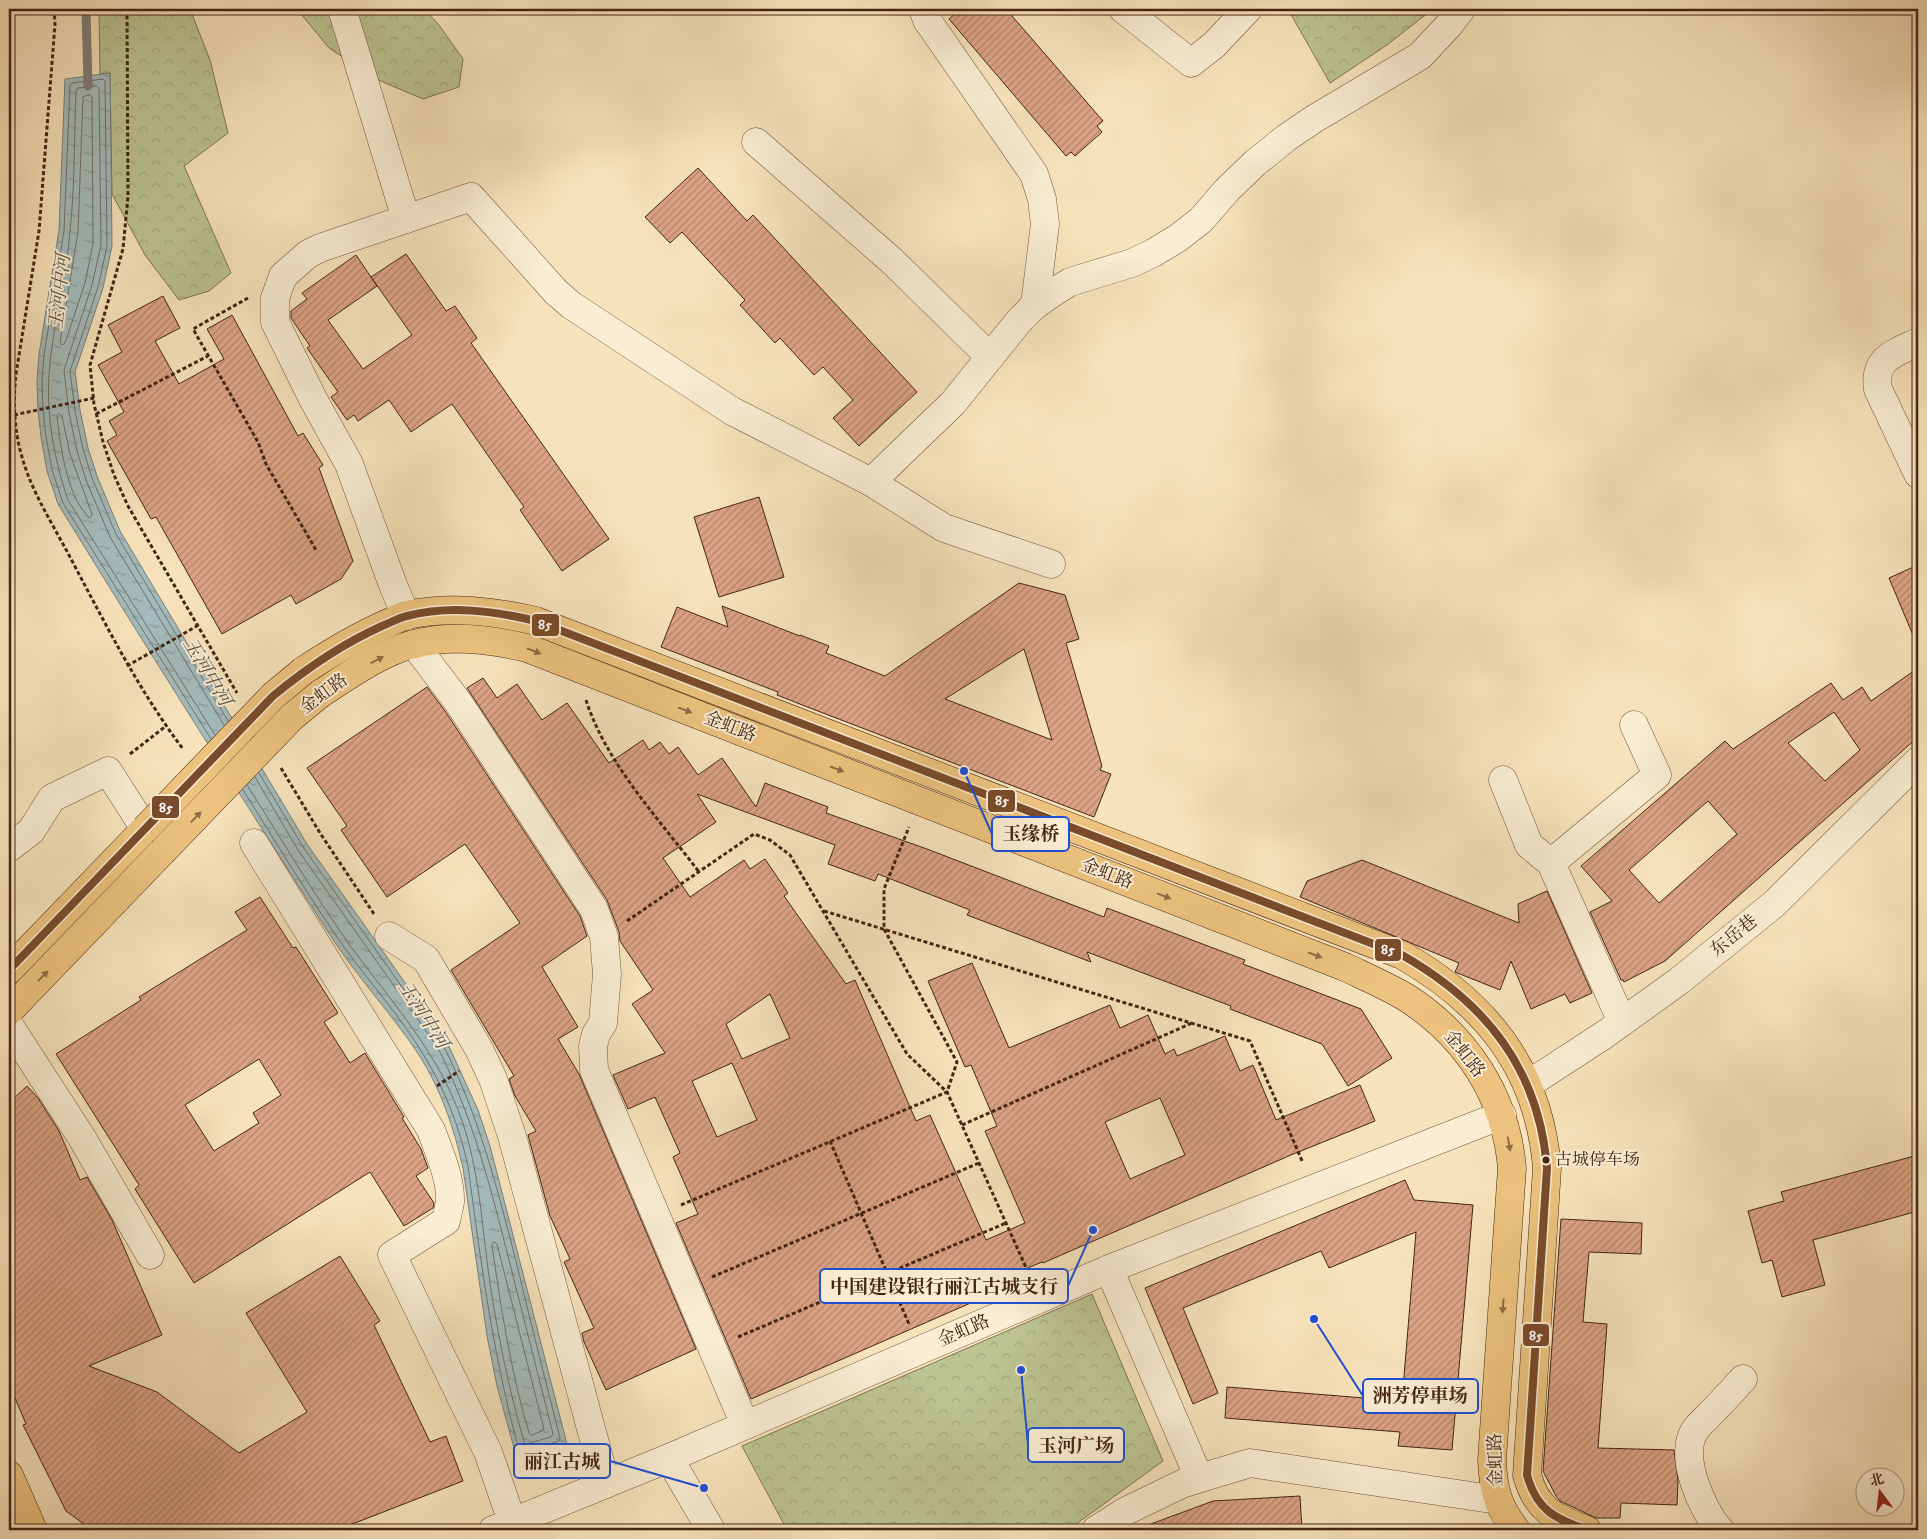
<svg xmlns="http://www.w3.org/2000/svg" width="1927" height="1539" font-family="'IM FELL DW Pica','Noto Serif SC',serif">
<defs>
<pattern id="forest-crowns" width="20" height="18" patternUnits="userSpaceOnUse" patternTransform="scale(1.25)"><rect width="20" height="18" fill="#bcc491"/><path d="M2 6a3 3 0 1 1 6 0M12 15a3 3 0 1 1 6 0" fill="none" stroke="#a3a87c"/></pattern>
<pattern id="water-ripples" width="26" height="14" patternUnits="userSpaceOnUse" patternTransform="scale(1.25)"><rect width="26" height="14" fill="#a3bbbc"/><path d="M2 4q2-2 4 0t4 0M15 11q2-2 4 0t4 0" fill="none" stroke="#869898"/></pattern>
<pattern id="building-hatch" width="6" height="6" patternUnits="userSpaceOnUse" patternTransform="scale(1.25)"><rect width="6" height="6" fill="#dca384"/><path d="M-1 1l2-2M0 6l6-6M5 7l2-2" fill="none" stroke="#b4856b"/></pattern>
</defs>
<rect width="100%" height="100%" fill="#f7e3bb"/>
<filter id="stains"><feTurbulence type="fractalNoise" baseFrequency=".004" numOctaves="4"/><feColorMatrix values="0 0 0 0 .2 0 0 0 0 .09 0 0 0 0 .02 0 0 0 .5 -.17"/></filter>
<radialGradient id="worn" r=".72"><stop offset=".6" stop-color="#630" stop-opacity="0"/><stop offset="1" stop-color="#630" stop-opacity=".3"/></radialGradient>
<g fill="url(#forest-crowns)" stroke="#807453">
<polygon points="99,9 190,9 210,60 228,133 184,166 231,273 209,291 179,300 145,255 112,194 110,73 100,74"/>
<polygon points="297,9 424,9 439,25 463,59 459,87 423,99 376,79 329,48"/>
<polygon points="1292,9 1433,9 1387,45 1330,83 1289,11"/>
<polygon points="1092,1294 1163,1461 1068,1530 787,1530 742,1446"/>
</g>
<path fill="url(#water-ripples)" stroke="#7d7f79" d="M 110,73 L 112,246 L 103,288 L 75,372 L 80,410 L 88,448 L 97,476 L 120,531 L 307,844 L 447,1042 L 478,1110 L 490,1146 L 567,1444 L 517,1459 L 497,1386 L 487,1336 L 463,1168 C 454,1128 441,1089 419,1055 C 392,1014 357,977 330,935 C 238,792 147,649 58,504 L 47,471 L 41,437 L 38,410 L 37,382 L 39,354 L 59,230 L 65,79 Z"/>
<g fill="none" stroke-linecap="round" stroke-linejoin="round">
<g stroke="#747068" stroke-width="1">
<polygon points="90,95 92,97 93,244 85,283 65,343 62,345 60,342 78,232 83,97"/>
<path d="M 59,414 L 62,416 L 70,454 L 92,514 L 90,518 L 88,517 C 83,510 78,504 75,497 C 64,472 60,443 57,416 Z"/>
<path d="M 215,735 L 68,500 C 52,453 44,404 51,354 C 56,313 67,272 70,231 C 75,185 74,137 76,91 L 78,88 L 97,86 L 99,88 L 101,245 L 92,285 L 64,370 L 69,413 L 77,451 L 86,480 L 110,537 L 224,725"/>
<polyline points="211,739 63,503 52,470 46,437 43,409 42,382 44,355 64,231 70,85 72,83 103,79 105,81 107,246 98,287 70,371 75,411 83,449 92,478 116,534 228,721"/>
<path d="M 247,785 C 281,838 313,893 349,944 C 388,998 434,1047 458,1110 C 478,1160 481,1216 488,1269 C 496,1328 508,1385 524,1442 L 526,1444 L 551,1437 L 553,1434 C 538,1376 524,1318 509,1260 C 490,1185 473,1118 438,1048 L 298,850 L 255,777"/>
<path d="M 243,790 C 276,842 308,896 344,947 C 369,982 401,1017 423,1054 C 445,1089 459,1126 468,1166 C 481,1263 493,1356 519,1450 L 522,1452 L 559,1441 L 560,1438 C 545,1379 530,1320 516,1261 C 496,1184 479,1116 443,1045 L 303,847 L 259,773"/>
<path d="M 494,1242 L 497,1244 L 544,1429 L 542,1431 L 532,1435 L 529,1433 C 511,1372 501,1309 492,1245 Z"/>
</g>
<polyline stroke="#7d7f79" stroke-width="9" points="86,9 88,86"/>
</g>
<g fill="url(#building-hatch)" stroke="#442415" fill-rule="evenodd">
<polygon points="961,9 1006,9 1103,121 1097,126 1102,132 1075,156 1071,152 1066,156 949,19"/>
<polygon points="698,168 747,221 753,215 917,392 859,446 833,418 853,400 823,367 814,375 780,338 775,343 740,305 745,300 682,232 670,243 645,217"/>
<polygon points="406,254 446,311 455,306 477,338 471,343 609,539 562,571 520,510 524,507 452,404 411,432 389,400 358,421 354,415 347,420 331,397 338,392 307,348 310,346 291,318 291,311 307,299 302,293 356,255 377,286 328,320 363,369 412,335 371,277"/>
<polygon points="163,296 180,328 155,341 179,384 224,359 207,329 232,315 298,436 303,433 323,465 319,468 353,561 341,579 296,604 291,595 222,634 156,517 151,519 107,441 117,435 109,421 124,412 98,365 122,352 108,325"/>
<polygon points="759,497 784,577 719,597 694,517"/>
<polygon points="1918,565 1918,647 1889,578"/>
<path d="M 1019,583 L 1065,595 L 1079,639 L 1066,643 L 1102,766 L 1100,770 L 1111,774 L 1094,817 L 810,708 L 777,695 L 778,692 L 661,647 L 677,607 L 728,627 L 722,606 L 800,636 L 800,635 L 829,646 L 826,653 L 885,676 ZM 1024,649 L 1052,740 L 945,699 Z"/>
<path d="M 1918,668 L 1918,737 L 1665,961 L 1624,982 L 1623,980 L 1621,980 L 1590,912 L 1612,901 L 1581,866 L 1725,741 L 1733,749 L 1831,683 L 1843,700 L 1862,687 L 1871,701 ZM 1834,712 L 1860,750 L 1825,781 L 1788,743 ZM 1708,801 L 1737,834 L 1659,903 L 1629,870 Z"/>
<path d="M 483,678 L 497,698 L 517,684 L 542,720 L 567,703 L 609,763 L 643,740 L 649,750 L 660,742 L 669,754 L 678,747 L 698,775 L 722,758 L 756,807 L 765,783 L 828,807 L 826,813 L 927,849 L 1104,917 L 1107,908 L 1245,960 L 1243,964 L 1361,1009 L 1392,1058 L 1348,1086 L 1322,1044 L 1230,1009 L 1231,1006 L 1087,952 L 1091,962 L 967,915 L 970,910 L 878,874 L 875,881 L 828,864 L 835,845 L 697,794 L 716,822 L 663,858 L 690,897 L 744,860 L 750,869 L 765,859 L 788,893 L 784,896 L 846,984 L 855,980 L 916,1121 L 930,1115 L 986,1240 L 1025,1223 L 985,1131 L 997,1126 L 971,1065 L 965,1067 L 928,981 L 972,963 L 1009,1048 L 1110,1005 L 1120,1028 L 1148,1015 L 1165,1054 L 1174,1049 L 1177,1056 L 1225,1036 L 1240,1071 L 1253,1065 L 1276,1120 L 1360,1085 L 1375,1121 L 1291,1155 L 1043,1263 L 1042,1262 L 978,1289 L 982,1298 L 751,1399 L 676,1223 L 698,1214 L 673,1157 L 680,1153 L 655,1097 L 628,1109 L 613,1075 L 665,1053 L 632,1004 L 653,990 L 620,941 L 619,932 L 607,900 L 467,688 ZM 770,994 L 790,1038 L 742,1059 L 726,1024 ZM 732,1063 L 757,1120 L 717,1137 L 692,1081 ZM 1160,1098 L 1185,1155 L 1130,1179 L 1105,1122 Z"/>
<polygon points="427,687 445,711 580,916 587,936 542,967 578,1027 558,1039 579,1074 696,1349 606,1390 584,1342 582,1333 594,1328 564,1262 570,1259 550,1216 528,1135 536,1131 515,1096 509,1079 514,1076 451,970 520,923 465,844 387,897 341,830 347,826 307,768"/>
<polygon points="1362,860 1519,923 1518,904 1547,891 1592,993 1570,1003 1565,994 1531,1009 1511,961 1500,990 1455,972 1459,963 1300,897 1307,881"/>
<path d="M 260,897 L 293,948 L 296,947 L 338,1013 L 324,1022 L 350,1063 L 365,1053 L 404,1117 L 402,1118 L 421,1149 L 428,1168 L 416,1176 L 434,1203 L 433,1208 L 404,1226 L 370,1172 L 194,1283 L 135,1189 L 139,1185 L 56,1054 L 141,1000 L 139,997 L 247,930 L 235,912 ZM 259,1059 L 281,1095 L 253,1113 L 259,1123 L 214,1151 L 185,1105 Z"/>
<polygon points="27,1086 38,1098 59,1131 80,1180 87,1177 112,1220 162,1335 89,1366 157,1392 239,1453 307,1412 246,1313 340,1256 380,1321 374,1325 430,1442 446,1436 463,1481 337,1530 92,1530 66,1511 23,1425 26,1424 9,1384 9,1103"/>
<polygon points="1918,1155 1918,1211 1813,1240 1825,1285 1782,1297 1772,1260 1762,1263 1748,1211 1784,1201 1781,1192"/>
<polygon points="1405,1180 1414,1200 1473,1205 1452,1450 1398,1446 1400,1432 1225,1418 1227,1387 1402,1401 1416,1232 1329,1268 1321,1251 1183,1308 1218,1393 1193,1404 1145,1288"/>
<polygon points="1561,1219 1642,1223 1641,1254 1589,1252 1583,1322 1607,1324 1598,1448 1674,1450 1678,1480 1677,1505 1621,1503 1620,1518 1596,1518 1560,1501 1556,1496 1543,1471"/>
<polygon points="1300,1496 1302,1530 1140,1530 1140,1528 1213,1501"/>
</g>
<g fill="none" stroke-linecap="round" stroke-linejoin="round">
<defs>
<g id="minor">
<polyline points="342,9 406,219"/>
<polyline points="923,9 927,20 1034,174 1042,199 1045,224 1035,305"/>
<polyline points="1123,9 1191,63 1214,45 1248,9"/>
<polyline points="756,142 892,261 990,357"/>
<path d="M 1918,342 C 1895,353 1873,358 1878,389 L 1918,474"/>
<polyline points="871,482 944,528 1051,564"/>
<polyline points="406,616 393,585 349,464 313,399 275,322 275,298 283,276 308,254 320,248 471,197 556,292 571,305 732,411 871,482 953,403 1019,321 1035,305 1054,292 1070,282 1132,263 1153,253 1178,238 1201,220 1227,190 1255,163 1286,138 1314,119 1420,56 1449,25 1461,9"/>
<polyline points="414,644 458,702 594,909 604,937 607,974 603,1023 596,1034 593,1046 594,1070 745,1425"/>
<polyline points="1503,780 1529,845 1551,863 1622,1022"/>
<path d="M 254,843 L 431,1130 C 439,1152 451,1178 450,1202 C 449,1208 447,1215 446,1221 L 392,1255 L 488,1452 L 515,1530"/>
<polyline points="9,848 31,831 52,798 108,771 145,829"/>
<polyline points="1551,863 1657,775 1634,725"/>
<polyline points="389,936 426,959 479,1049 493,1079 512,1136 606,1484"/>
<polyline points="9,1025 82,1138 150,1255"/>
<polyline points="1527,1085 1604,1035 1679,981 1774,904 1918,761"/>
<polyline points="1109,1269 1199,1478"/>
<polyline points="669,1458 711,1530"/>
<polyline points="493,1530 669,1458 1109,1269 1502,1115"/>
<polyline points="1096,1530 1126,1511 1184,1483 1250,1463 1498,1500"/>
<path d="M 1720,1530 C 1702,1510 1678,1456 1695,1430 C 1699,1424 1706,1419 1711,1413 C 1722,1402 1732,1391 1743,1379"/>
</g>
<g id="major">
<path d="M 303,671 C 330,653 357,637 386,624 C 393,621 400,617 407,615 C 451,606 493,611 536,621 L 1402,955 C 1486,1003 1539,1069 1547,1168 L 1527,1475 C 1537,1511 1555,1518 1587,1530"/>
<path d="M 320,694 C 348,676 381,652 414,644 C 451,634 490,639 527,648 L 1345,967 C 1366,977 1387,986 1407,998 C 1467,1037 1506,1097 1512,1168 L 1492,1460 C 1493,1489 1498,1507 1516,1530"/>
<polyline points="9,970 145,829"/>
<polyline points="9,1011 162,852"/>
<polyline points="9,1475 33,1530"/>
</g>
</defs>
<use href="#minor" stroke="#71543e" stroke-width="29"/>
<use href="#major" stroke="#442415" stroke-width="29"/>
<g stroke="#442415" stroke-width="3" stroke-dasharray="4 2.5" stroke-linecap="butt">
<path d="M 54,9 L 55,24 L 39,231 L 16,374 C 13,402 14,430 22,457 C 32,493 54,526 71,559 C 106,625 138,689 183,749"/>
<polyline points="127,9 128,196 123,249 90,365 94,404 103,442 114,475 128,506 237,693"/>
<polyline points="248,298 193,329 258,442 266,464 316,550"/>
<polyline points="96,414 208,356"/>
<polyline points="14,415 94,398"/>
<polyline points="127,666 197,626"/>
<path d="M 586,700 C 606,763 659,819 699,872"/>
<polyline points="130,754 166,726"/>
<polyline points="281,768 320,833 374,914"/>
<polyline points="824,911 1250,1041 1303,1163"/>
<polyline points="627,921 754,834 770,840 790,855 907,1054 947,1092 1029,1274"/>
<polyline points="437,1086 459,1071"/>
<polyline points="962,1125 1192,1023"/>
<polyline points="830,1141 909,1324"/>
<polyline points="681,1205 947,1092 957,1062 884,929 884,889 909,827"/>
<polyline points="712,1277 979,1163"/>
<polyline points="738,1337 1006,1223"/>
</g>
<use href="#minor" stroke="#faedd3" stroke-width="28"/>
<use href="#major" stroke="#ecc27e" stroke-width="28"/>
<defs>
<g id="major-bridge">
<polyline points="145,829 273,696 303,671"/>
<polyline points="162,852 292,717 320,694"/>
</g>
</defs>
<use href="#major-bridge" stroke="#442415" stroke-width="29" stroke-linecap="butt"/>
<use href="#major-bridge" stroke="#ecc27e" stroke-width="28"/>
<defs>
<path id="bus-1" d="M 9,970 L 273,696 C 307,668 342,644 382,626 C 390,623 398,618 407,616 C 450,605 494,611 536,621 L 1402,955 C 1486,1003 1539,1069 1547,1168 L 1527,1475 C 1537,1511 1555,1518 1587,1530"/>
</defs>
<use href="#bus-1" stroke="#faedd3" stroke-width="11"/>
<use href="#bus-1" stroke="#7a4b2a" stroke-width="8"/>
</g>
<defs><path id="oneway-solid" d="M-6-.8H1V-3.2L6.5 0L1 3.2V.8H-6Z" transform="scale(1.25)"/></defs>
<g fill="#906b44">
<use href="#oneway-solid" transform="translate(534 651) rotate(21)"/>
<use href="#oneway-solid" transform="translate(377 660) rotate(-27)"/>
<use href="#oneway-solid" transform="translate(685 710) rotate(21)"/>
<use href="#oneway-solid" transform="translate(837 769) rotate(21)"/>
<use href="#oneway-solid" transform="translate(196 817) rotate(-46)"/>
<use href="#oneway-solid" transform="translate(1164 896) rotate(21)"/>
<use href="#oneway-solid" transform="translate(1315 955) rotate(21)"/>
<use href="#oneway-solid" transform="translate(43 976) rotate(-46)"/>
<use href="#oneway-solid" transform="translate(1509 1144) rotate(80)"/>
<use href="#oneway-solid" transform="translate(1503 1306) rotate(94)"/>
</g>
<circle fill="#442415" stroke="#faedd3" stroke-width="2" cx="1546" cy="1160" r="4.5"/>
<g text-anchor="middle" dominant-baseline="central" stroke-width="4" stroke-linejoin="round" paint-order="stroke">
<g font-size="17" fill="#442415" stroke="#faedd3" text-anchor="start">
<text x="1555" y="1160">古城停车场</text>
</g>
<g font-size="18" fill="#442415" stroke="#faedd3">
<text transform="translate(324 694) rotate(-36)">金虹路</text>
<text transform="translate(730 727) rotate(21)">金虹路</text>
<text transform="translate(1107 874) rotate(21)">金虹路</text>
<text transform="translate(1734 936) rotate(-39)">东岳巷</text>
<text transform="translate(1464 1054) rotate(52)">金虹路</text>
<text transform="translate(964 1331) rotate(-23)">金虹路</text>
<text transform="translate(1496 1460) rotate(-91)">金虹路</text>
</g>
<g font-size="19" font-style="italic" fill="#605147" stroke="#faedd3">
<text transform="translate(60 292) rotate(-84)">玉河中河</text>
<text transform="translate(207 672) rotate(59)">玉河中河</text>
<text transform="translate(423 1015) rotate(57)">玉河中河</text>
</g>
</g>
<path fill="none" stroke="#1d4ed8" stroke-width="2" d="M964 771L992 834M1093 1230L1068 1286M1314 1319L1363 1396M1021 1370L1028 1445M704 1488L610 1461"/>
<g fill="#1d4ed8" stroke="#faedd3" stroke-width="2">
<circle cx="964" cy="771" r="5"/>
<circle cx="1093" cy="1230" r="5"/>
<circle cx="1314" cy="1319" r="5"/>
<circle cx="1021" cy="1370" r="5"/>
<circle cx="704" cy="1488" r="5"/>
</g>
<g fill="#faedd3" stroke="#1d4ed8" stroke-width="2">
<rect x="992" y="817" width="77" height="34" rx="5"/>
<rect x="820" y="1269" width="248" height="34" rx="5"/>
<rect x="1363" y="1379" width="115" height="34" rx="5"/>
<rect x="1028" y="1428" width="96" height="34" rx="5"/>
<rect x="514" y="1444" width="96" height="34" rx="5"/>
</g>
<g font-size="19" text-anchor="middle" font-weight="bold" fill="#442415">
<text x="1031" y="840">玉缘桥</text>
<text x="944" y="1293">中国建设银行丽江古城支行</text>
<text x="1420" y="1402">洲芳停車场</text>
<text x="1076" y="1452">玉河广场</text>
<text x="562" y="1468">丽江古城</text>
</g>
<g stroke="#faedd3" stroke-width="2">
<rect x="531" y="613" width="29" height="24" rx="5" fill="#7a4b2a"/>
<rect x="987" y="789" width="29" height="24" rx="5" fill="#7a4b2a"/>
<rect x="151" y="795" width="29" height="24" rx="5" fill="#7a4b2a"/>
<rect x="1374" y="938" width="28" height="24" rx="5" fill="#7a4b2a"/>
<rect x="1522" y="1323" width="28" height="24" rx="5" fill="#7a4b2a"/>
</g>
<g font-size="14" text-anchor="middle" font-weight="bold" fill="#fff">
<text x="545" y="629">85</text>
<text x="1002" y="805">85</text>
<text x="166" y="812">85</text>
<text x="1388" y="954">85</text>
<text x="1536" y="1340">85</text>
</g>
<rect width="1927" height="1539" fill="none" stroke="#f7e3bb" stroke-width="30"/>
<rect x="10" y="10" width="1907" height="1519" fill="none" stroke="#442415" stroke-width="2.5"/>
<rect x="15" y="15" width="1897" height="1509" fill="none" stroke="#442415"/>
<g transform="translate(1880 1492) rotate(345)"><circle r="24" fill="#faedd3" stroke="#b19d87"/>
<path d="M0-4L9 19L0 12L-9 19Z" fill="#8f2418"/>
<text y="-8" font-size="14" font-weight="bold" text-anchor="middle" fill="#442415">北</text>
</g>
<rect width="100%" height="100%" filter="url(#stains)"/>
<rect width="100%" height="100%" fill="url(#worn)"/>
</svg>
